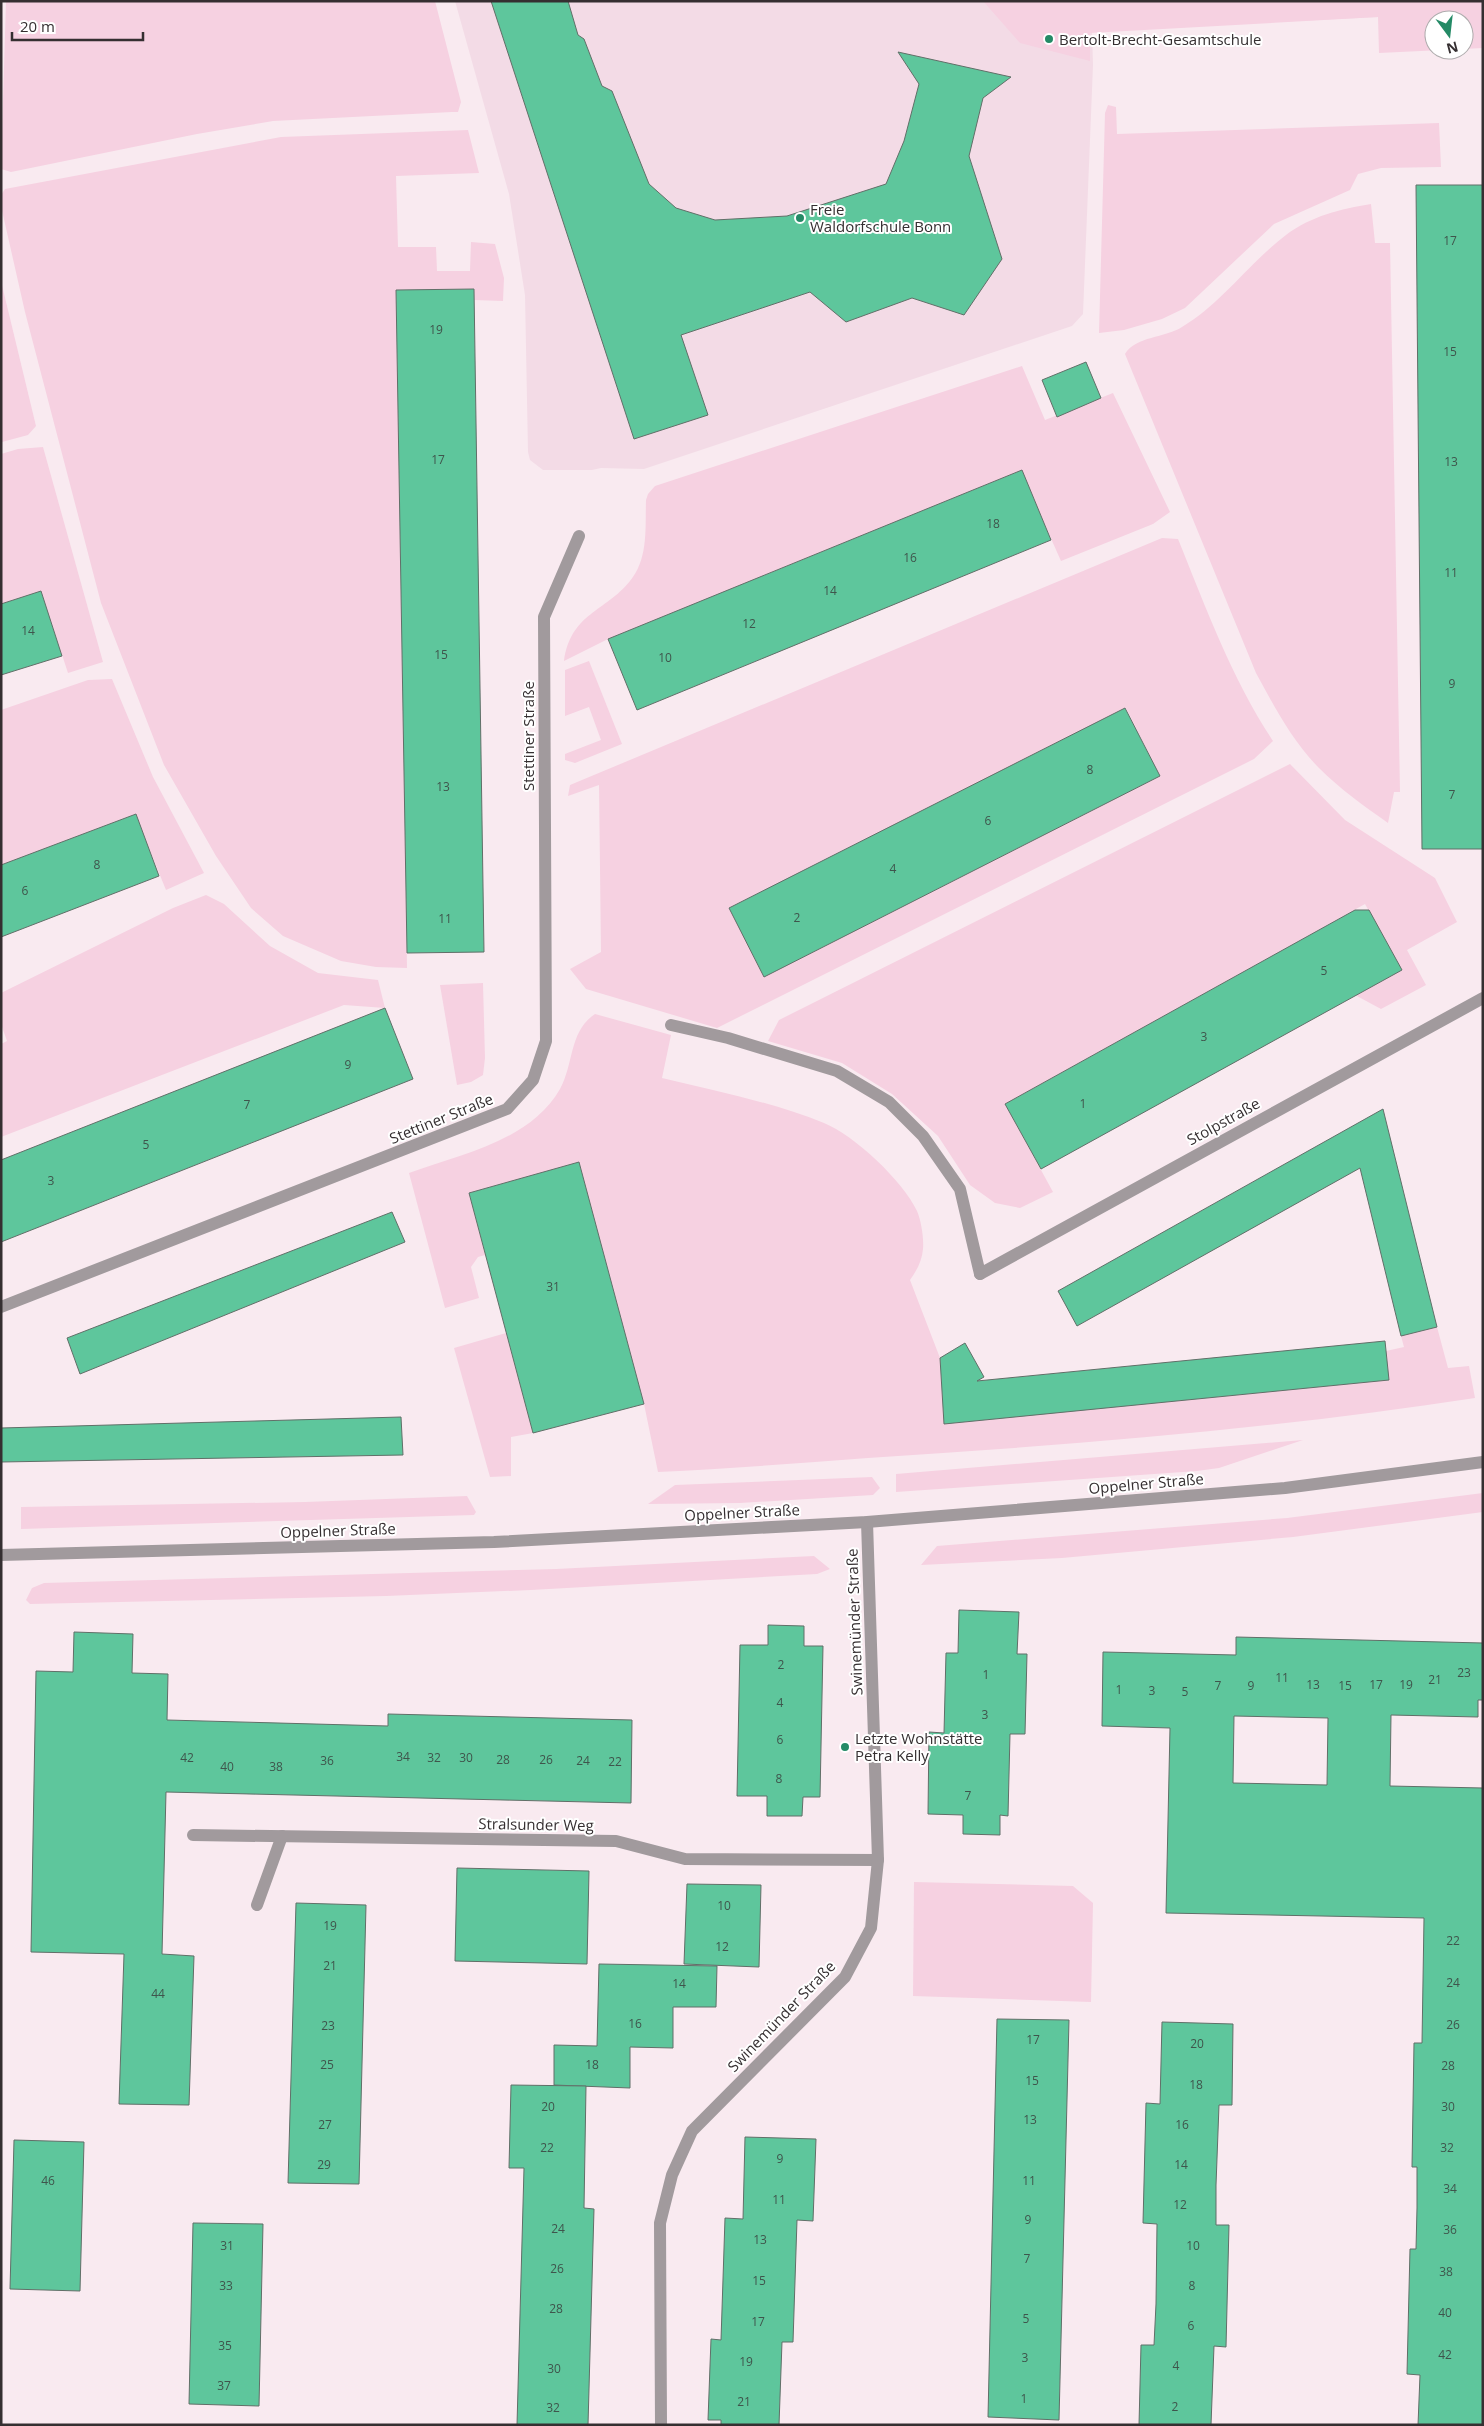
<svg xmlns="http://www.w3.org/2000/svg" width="1484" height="2426" font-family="'Open Sans',sans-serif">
<rect width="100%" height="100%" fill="#f9eaf0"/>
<polygon fill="#f3dbe6" points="455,1 1483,1 1483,14 1379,17 1092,31 1093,65 1083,314 1072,326 644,469 601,468 592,470 543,470 530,460 528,452 525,295 509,194"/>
<g fill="#f6d1e1" fill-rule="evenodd">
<polygon points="6,1 435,1 461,102 458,112 452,112 273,121 197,134 11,172 1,169"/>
<polygon points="983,1 1483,1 1483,48 1464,49 1464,20 1434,20 1434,50 1442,50 1379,53 1378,17 1090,33 1090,61 1020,43"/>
<polygon points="1108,105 1116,107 1117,134 1439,123 1441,167 1381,168 1358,174 1350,190 1274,224 1185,308 1162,319 1124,330 1099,333 1105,113"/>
<polygon points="468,130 479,173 396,176 398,247 436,247 437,271 470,271 471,242 495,244 504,278 503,301 474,300 474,289 396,291 407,968 376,967 341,961 283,936 251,908 216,856 164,765 101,603 25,312 1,206 1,195 5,189 281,137"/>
<path d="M 1371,204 L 1375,243 L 1390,243 L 1400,792 L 1394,792 L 1388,823 C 1364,806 1340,789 1319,768 C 1292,741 1274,706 1256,673 L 1125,354 C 1136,336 1165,338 1182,327 C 1222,303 1249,263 1286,235 C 1311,216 1341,209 1371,204 Z"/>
<polygon points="1,281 36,426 28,435 2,442"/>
<path d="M 1022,366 L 1045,420 L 1113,393 L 1170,512 L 1153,524 L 1061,561 L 1021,471 L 608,639 L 564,661 C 571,613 605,612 630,581 C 649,558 645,527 646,500 L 648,494 L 655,486 Z"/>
<polygon points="43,447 103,662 68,673 41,591 1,604 1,454 18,449"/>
<path d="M 1162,538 L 1178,539 C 1206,608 1232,679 1273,741 L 1254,759 L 717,1028 L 586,989 L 570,969 L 601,952 L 599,785 L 568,796 L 570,785 ZM 1126,708 L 1160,776 L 764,976 L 729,908 Z"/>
<polygon points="589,661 622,744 575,763 565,760 565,754 601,740 589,707 565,716 565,670"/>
<polygon points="112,679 153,777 204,873 166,890 135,814 1,865 1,710 88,680"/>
<polygon points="1290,764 1345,820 1435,878 1457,922 1407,950 1426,985 1381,1009 1355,995 1402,970 1365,904 1005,1104 1053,1192 1020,1208 995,1203 970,1185 938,1136 892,1094 842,1063 768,1041 779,1020"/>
<polygon points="206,895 224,904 270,946 318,973 378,980 385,1008 344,1005 1,1137 1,1044 7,1041 1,1024 1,993 173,908"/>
<polygon points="483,983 485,1058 483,1075 471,1082 457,1085 440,985"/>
<path d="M 595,1014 L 671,1035 L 662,1078 C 716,1091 772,1102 824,1123 C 854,1135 903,1181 917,1211 C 921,1220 924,1238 923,1249 C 922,1261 917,1270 910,1280 L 940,1358 L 944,1423 L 1386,1351 L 1404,1347 L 1401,1336 L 1437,1327 L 1448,1368 L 1469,1366 L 1475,1398 C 1274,1429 1071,1445 868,1458 C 798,1463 728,1469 658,1472 L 644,1404 L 579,1163 L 469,1193 L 485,1255 L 478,1257 L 471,1267 L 479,1298 L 445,1308 L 409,1173 C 462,1154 530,1141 560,1089 C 574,1064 569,1031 595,1014 Z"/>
<polygon points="506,1333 533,1433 511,1437 511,1476 490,1477 454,1348"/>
<polygon points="1303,1440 1219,1468 1197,1471 896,1492 896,1474"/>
<polygon points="872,1477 880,1488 873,1495 740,1503 648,1504 675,1485"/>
<polygon points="1483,1493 1483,1512 1293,1537 1062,1558 921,1565 937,1546 1287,1518"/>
<polygon points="467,1496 476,1512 474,1515 21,1529 21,1507 305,1502"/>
<polygon points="814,1556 830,1569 817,1574 531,1590 386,1596 30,1604 26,1600 32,1588 44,1583 556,1569"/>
<polygon points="914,1882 1073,1886 1093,1903 1091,2002 913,1996"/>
</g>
<g fill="#5ec69c" stroke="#616f68" fill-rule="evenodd">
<polygon points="491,1 568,1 578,35 584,39 602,86 612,91 649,184 676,208 715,220 787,216 886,184 904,141 919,84 898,52 1011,77 983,98 969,156 1002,259 964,315 912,298 846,322 810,292 681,335 708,415 634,439"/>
<polygon points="1416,185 1483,185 1483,849 1422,849"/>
<polygon points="474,289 484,952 407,953 396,290"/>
<polygon points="1086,362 1101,398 1057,417 1042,380"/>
<polygon points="1022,470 1051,540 637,710 608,639"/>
<polygon points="41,591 62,656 1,675 1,604"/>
<polygon points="1125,708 1160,776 764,977 729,908"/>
<polygon points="136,814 159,876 1,937 1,865"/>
<polygon points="1355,910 1369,910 1402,970 1041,1169 1005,1104"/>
<polygon points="385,1008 413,1079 1,1242 1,1160"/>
<polygon points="1383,1109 1437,1327 1401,1336 1360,1168 1077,1326 1058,1291"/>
<polygon points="579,1162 644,1404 533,1433 469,1193"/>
<polygon points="392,1212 405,1242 80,1374 67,1338"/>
<polygon points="1385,1341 1389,1380 944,1424 940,1358 965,1343 984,1377 977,1381"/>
<polygon points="401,1417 403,1455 1,1462 1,1428"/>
<polygon points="959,1610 1019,1612 1017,1654 1027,1654 1025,1734 1010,1734 1008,1816 1000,1815 1000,1835 963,1834 963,1815 928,1814 929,1732 944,1733 946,1653 958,1653"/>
<polygon points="768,1625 804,1626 804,1646 823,1646 820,1797 803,1797 802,1816 767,1816 767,1796 737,1796 740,1645 768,1645"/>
<polygon points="74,1632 133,1634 132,1673 168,1674 167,1720 388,1726 388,1714 632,1720 631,1803 166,1792 162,1954 194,1956 189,2105 119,2104 124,1954 31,1952 36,1671 73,1672"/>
<path d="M 1236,1637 L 1483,1643 L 1483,1700 L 1478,1700 L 1478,1717 L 1391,1715 L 1390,1786 L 1483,1788 L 1483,2425 L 1418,2425 L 1420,2375 L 1407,2374 L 1410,2249 L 1416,2249 L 1417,2208 L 1417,2167 L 1412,2167 L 1414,2043 L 1422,2043 L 1424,1918 L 1166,1913 L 1170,1728 L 1102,1726 L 1103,1652 L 1236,1655 ZM 1234,1716 L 1328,1718 L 1327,1785 L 1233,1783 Z"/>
<polygon points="457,1868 589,1871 587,1964 455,1961"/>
<polygon points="687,1884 761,1885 759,1967 684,1964"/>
<polygon points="296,1903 366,1905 359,2184 288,2183"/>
<polygon points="599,1964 717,1966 716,2007 673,2007 673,2048 630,2047 630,2088 554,2085 554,2045 597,2046"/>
<polygon points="997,2019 1069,2020 1059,2420 988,2417"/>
<polygon points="1162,2022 1233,2024 1232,2105 1219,2105 1216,2185 1216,2225 1229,2225 1226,2347 1214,2346 1211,2425 1139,2425 1141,2345 1154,2345 1156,2304 1157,2224 1143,2223 1146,2103 1160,2104"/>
<polygon points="511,2085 586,2086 584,2208 594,2209 588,2425 517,2425 524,2168 509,2168"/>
<polygon points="745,2137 816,2139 813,2221 797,2220 793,2342 782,2342 779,2425 721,2425 721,2420 708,2420 711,2339 721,2340 725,2218 743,2219"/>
<polygon points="14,2140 84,2142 80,2291 10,2289"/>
<polygon points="193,2223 263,2224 259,2406 189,2404"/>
</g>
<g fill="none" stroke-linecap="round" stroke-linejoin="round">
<g stroke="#a19a9d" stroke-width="12">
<polyline points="671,1025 728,1038 837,1071 889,1102 923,1136 960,1189 980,1274"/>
<polyline points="257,1905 282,1836"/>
</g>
<g stroke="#a19a9d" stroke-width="12">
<polyline points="980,1274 1483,998"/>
<polyline points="1,1307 507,1109 533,1080 546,1041 544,617 579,536"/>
<polyline points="193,1835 616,1841 685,1859 878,1860"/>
<polyline points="661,2425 660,2223 672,2175 692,2131 845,1977 871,1928 878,1860 867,1522"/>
</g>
<polyline stroke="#a19a9d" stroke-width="12" points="1,1555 494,1542 867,1522 1285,1488 1483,1462"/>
</g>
<g fill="#248a66" stroke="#fff" stroke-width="2">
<circle cx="1049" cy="39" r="5"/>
<circle cx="800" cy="218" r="5"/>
<circle cx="845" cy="1747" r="5"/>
</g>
<g text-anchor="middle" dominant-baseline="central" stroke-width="4" stroke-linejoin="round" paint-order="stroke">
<g font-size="12" fill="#3f554c">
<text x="1450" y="240">17</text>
<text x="436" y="329">19</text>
<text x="1450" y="351">15</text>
<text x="438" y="459">17</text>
<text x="1451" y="461">13</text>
<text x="993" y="523">18</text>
<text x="910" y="557">16</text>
<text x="1451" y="572">11</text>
<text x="830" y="590">14</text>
<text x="749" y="623">12</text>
<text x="28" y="630">14</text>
<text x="441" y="654">15</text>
<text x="665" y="657">10</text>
<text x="1452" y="683">9</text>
<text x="1090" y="769">8</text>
<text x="443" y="786">13</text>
<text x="1452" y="794">7</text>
<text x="988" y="820">6</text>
<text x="97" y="864">8</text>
<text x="893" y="868">4</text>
<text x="25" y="890">6</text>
<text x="797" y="917">2</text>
<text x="445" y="918">11</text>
<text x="1324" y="970">5</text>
<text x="1204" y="1036">3</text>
<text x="348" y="1064">9</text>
<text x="1083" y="1103">1</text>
<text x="247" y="1104">7</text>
<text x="146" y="1144">5</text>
<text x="51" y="1180">3</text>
<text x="553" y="1286">31</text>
<text x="781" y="1664">2</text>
<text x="1464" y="1672">23</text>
<text x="986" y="1674">1</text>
<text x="1282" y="1677">11</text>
<text x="1435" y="1679">21</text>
<text x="1313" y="1684">13</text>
<text x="1376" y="1684">17</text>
<text x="1406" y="1684">19</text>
<text x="1218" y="1685">7</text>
<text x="1251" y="1685">9</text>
<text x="1345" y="1685">15</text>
<text x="1119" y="1689">1</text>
<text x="1152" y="1690">3</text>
<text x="1185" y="1691">5</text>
<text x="780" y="1702">4</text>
<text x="985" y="1714">3</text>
<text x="780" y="1739">6</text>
<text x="403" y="1756">34</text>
<text x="187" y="1757">42</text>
<text x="434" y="1757">32</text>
<text x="466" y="1757">30</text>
<text x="503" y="1759">28</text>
<text x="546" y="1759">26</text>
<text x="327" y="1760">36</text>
<text x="583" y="1760">24</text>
<text x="615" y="1761">22</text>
<text x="227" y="1766">40</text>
<text x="276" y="1766">38</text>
<text x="779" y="1778">8</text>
<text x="968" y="1795">7</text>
<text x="724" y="1905">10</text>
<text x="330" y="1925">19</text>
<text x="1453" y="1940">22</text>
<text x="722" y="1946">12</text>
<text x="330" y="1965">21</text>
<text x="1453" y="1982">24</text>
<text x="679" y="1983">14</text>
<text x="158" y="1993">44</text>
<text x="635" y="2023">16</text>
<text x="1453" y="2024">26</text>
<text x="328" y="2025">23</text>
<text x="1033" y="2039">17</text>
<text x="1197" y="2043">20</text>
<text x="327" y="2064">25</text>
<text x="592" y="2064">18</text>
<text x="1448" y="2065">28</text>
<text x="1032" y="2080">15</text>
<text x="1196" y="2084">18</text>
<text x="548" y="2106">20</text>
<text x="1448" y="2106">30</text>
<text x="1030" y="2119">13</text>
<text x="325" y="2124">27</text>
<text x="1182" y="2124">16</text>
<text x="547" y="2147">22</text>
<text x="1447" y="2147">32</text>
<text x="780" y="2158">9</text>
<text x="324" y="2164">29</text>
<text x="1181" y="2164">14</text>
<text x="48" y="2180">46</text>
<text x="1029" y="2180">11</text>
<text x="1450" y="2188">34</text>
<text x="779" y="2199">11</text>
<text x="1180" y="2204">12</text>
<text x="1028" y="2219">9</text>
<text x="558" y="2228">24</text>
<text x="1450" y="2229">36</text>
<text x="760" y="2239">13</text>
<text x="227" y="2245">31</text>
<text x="1193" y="2245">10</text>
<text x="1027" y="2258">7</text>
<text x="557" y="2268">26</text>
<text x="1446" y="2271">38</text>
<text x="759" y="2280">15</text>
<text x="226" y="2285">33</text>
<text x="1192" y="2285">8</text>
<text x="556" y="2308">28</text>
<text x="1445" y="2312">40</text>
<text x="1026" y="2318">5</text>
<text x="758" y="2321">17</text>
<text x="1191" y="2325">6</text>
<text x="225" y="2345">35</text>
<text x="1445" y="2354">42</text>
<text x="1025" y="2357">3</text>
<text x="746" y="2361">19</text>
<text x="1176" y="2365">4</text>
<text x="554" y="2368">30</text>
<text x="224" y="2385">37</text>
<text x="1024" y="2398">1</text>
<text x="744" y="2401">21</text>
<text x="1175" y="2406">2</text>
<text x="553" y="2407">32</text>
</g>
<g font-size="15" fill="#352f31" stroke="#fff" text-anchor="start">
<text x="1059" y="39">Bertolt-Brecht-Gesamtschule</text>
<text x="810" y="209">Freie<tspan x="810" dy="17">Waldorfschule Bonn</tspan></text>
<text x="855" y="1738">Letzte Wohnstätte<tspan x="855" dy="17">Petra Kelly</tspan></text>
</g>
<g font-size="15" fill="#352f31" stroke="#fff">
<text transform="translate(528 736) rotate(-90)">Stettiner Straße</text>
<text transform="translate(441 1118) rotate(-22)">Stettiner Straße</text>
<text transform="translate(1223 1121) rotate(-29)">Stolpstraße</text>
<text transform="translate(1146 1483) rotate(-5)">Oppelner Straße</text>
<text transform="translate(742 1512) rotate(-3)">Oppelner Straße</text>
<text transform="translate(338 1530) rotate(-2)">Oppelner Straße</text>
<text transform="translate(854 1622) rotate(-92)">Swinemünder Straße</text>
<text transform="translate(536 1824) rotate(1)">Stralsunder Weg</text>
<text transform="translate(781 2016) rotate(-46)">Swinemünder Straße</text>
</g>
</g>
<rect width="1484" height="2426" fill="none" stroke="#352f31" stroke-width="5"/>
<g transform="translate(1449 35) rotate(165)"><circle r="24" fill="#ffffff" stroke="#aeacad"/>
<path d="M0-4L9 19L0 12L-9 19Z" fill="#248a66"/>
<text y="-8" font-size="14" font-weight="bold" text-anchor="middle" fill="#352f31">N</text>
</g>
<path d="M12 32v8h131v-8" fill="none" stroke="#352f31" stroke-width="2.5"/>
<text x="20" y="32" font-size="15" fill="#352f31" stroke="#ffffff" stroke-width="4" paint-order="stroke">20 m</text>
</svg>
